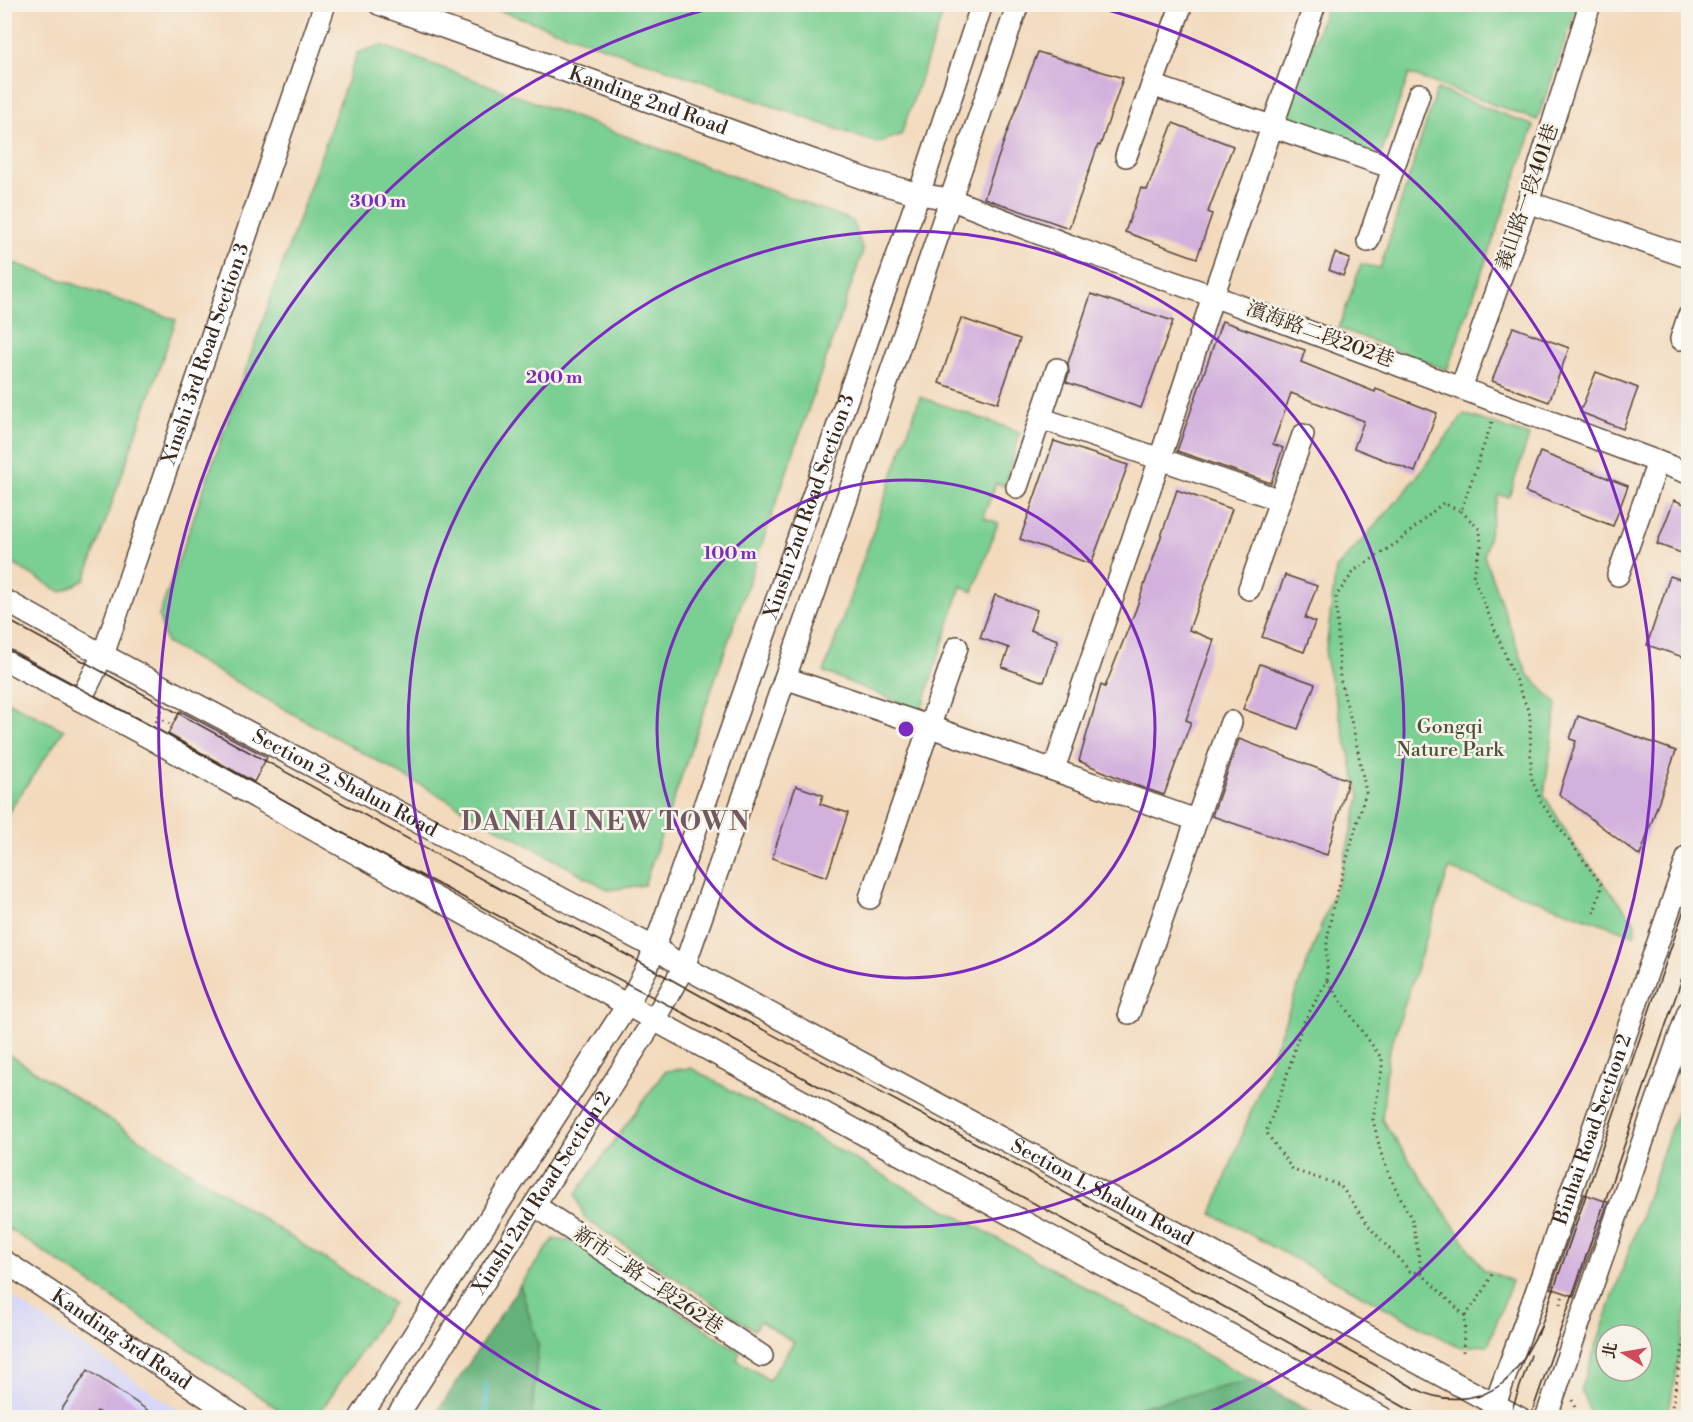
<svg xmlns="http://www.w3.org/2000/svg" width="1693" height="1422" font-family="'Libre Bodoni','Noto Serif TC',serif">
<rect width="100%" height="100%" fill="#f7f3e8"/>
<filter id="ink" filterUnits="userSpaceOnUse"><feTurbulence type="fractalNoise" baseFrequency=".0167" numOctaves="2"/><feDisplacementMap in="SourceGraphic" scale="12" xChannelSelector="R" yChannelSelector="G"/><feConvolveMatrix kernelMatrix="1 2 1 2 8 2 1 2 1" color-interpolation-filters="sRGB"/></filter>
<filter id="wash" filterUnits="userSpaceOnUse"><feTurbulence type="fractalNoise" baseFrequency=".008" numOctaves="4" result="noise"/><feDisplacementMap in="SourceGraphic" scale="24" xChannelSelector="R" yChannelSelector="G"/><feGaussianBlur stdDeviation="1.35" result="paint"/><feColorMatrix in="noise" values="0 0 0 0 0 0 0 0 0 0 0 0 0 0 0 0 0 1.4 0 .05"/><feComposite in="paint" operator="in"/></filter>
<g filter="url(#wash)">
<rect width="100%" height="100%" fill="#f3dabd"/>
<polygon fill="#d7d7f8" points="5,1293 189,1417 5,1417"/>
<g fill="#7acf92" stroke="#5a7c58" stroke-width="1.5" fill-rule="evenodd">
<polygon points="484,5 946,5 901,135 877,143"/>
<polygon points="1327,5 1578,5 1537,120 1409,74 1380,157 1285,123"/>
<polygon points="381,45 853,221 863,251 644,885 609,890 166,643 159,616 357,53"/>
<polygon points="1437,89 1534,126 1447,370 1339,328 1361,264 1380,268"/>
<polygon points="5,260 176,320 85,580 61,592 5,559"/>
<polygon points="920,397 1020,432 1005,486 996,483 983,517 998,523 973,592 961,586 921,711 824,672"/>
<polygon points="1464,414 1529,436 1509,497 1498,495 1484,556 1527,673 1557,704 1544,795 1577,850 1636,923 1634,935 1449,869 1388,1055 1382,1120 1483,1269 1512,1281 1488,1345 1458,1347 1212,1214 1340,876 1360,797 1325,658 1336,569 1406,491"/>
<polygon points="5,700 64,730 5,817"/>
<polygon points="5,1052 393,1303 317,1417 290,1417 5,1226"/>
<polygon points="691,1068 1252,1380 1098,1418 534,1417 532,1413 538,1345 520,1285 554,1239 574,1242 740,1352 737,1360 769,1380 794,1342 760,1321 754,1330 584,1218 576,1194 665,1071"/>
<path d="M 1688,1079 L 1688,1302 L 1668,1417 L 1595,1417 L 1591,1415 L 1581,1390 ZM 1606,1335 L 1642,1335 L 1642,1371 L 1606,1371 Z"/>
</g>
<g fill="#63b27c" stroke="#4f6e4d" stroke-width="1.5">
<polygon points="520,1285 538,1345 532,1413 534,1417 434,1417"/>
<polygon points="1252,1380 1320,1417 1098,1417"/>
</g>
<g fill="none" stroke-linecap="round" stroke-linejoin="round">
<polyline stroke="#51bfc8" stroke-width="5" points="486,1385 486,1418"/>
</g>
<g id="blocks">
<g fill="#d3b1dd">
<polygon points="1038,52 1123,78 1100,146 1098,145 1069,228 984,198 1010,124"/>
<polygon points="1173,123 1233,146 1208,212 1212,214 1197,258 1125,232 1141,188 1147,190"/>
<polygon points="1335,253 1350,259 1343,276 1329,270"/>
<polygon points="1091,294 1173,321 1141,408 1066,382 1069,373 1068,363"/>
<polygon points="961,318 1020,339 998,403 939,383"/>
<polygon points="1222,321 1305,350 1301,362 1375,392 1376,389 1437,413 1415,472 1354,448 1364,421 1291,393 1273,444 1283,448 1271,483 1177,451"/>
<polygon points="1513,327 1569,348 1549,402 1492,381"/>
<polygon points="1596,372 1638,388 1623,429 1580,412"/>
<polygon points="1054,441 1128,465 1091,564 1020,539"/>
<polygon points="1540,452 1628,486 1613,526 1525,492"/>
<polygon points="1177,490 1232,509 1189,630 1214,640 1186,720 1191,722 1164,795 1135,785 1079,761 1101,685 1105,687 1136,609"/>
<polygon points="1674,500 1689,506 1689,556 1657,544"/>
<polygon points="1285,575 1317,586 1305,618 1315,622 1304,652 1262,637"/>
<polygon points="1670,576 1689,582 1689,659 1647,645"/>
<polygon points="995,595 1037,610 1030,630 1058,640 1044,682 1002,667 1009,648 980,638"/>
<polygon points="1260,664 1315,684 1298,729 1243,709"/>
<polygon points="180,711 267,757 254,782 168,734"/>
<polygon points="1578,716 1676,751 1640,856 1559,794 1576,741 1570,739"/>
<polygon points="1239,739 1348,780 1327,855 1212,816"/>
<polygon points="796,786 823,795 820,804 848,813 827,877 772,858"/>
<polygon points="1584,1194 1608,1202 1574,1296 1551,1288"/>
<polygon points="88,1370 159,1418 107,1418 97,1411 93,1418 56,1418"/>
</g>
</g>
</g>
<g filter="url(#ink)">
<use href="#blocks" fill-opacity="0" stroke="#574436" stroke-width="1.5"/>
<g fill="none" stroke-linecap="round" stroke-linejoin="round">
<defs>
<g id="minor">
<path id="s1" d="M 379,4 L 868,180 L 919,194 L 950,199 L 1081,250 L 1213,296 L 1688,473"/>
<polyline points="1152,85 1393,168"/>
<polyline points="1126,156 1180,9"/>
<polyline points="1528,202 1688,257"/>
<polyline points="1368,241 1419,94"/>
<polyline points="1681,339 1688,317"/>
<polyline points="1461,388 1528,202 1590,4"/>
<polyline points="1040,418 1280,500"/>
<polyline points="1017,487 1057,369"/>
<polyline points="1618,575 1658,462"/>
<polyline points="1249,589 1303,435"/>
<path id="s2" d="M 4,600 L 103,655 L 655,948 L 684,967 L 1520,1418"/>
<polyline points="4,659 148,737 654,1020 1383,1418"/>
<polyline points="785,678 928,726 1196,820"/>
<path id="s3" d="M 78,699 L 85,691 L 103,655 L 325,4"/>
<polyline points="1054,769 1160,459 1213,296 1315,4"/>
<polyline points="870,898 957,647"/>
<polyline points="1129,1013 1231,722"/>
<polyline points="534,1205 762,1356"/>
<path id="s4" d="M 4,1261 L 238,1418"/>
<path id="s5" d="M 1491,1415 L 1535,1295 L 1688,856"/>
<path id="s6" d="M 360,1418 L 628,1004 L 648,966 L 919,194 L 982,4"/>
<path id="s7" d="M 396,1418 L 654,1020 L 684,967 L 785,678 L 1018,4"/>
<polyline points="1546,1418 1688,1012"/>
</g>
</defs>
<use href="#minor" stroke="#574436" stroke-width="24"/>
<g stroke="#574436" stroke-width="3" stroke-dasharray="1.5 4.5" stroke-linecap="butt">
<polyline points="1461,511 1480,530 1481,546 1473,576 1530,715 1531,777 1542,804 1602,885 1594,913"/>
<polyline points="158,717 172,725"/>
<polyline points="156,722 163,707"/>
<polyline points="1327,981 1382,1059 1382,1069 1373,1120 1381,1153 1390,1177 1412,1220 1422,1273"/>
<polyline points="1560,1304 1564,1292"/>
<polyline points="1465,1316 1483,1292 1492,1274"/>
<polyline points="1463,1352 1465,1316 1422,1274 1410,1271 1371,1229 1340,1185 1293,1170 1266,1132 1284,1085 1302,1025 1327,981 1327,941 1333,907 1366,792 1354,732 1340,679 1336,596 1355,570 1398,542 1443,503 1461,511 1493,419"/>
<polyline points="1572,1400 1579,1418"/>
<polyline points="1670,1418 1688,1319"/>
</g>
<use href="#minor" stroke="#fff" stroke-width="21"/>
<g stroke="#3b2a1e" stroke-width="1.5">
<path d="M 4,618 L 520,900 L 625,954 L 719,1006 L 979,1145 L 1384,1370 C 1419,1391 1438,1406 1480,1395 L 1477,1397 C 1486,1393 1496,1389 1503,1383 C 1520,1369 1530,1346 1541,1327"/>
<polyline points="4,648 153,727 375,851 706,1025 1201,1294 1424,1418"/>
<polyline points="1538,1335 1688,898"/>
<polyline points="1509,1418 1531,1355"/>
<polyline points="1530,1418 1688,961"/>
</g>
</g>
</g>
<g fill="none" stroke="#7b2cbf" stroke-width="3">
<circle cx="906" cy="729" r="249"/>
<circle cx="906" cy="729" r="498"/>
<path d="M614 1417A747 747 0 0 1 719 6M1093 6A747 747 0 0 1 1198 1417"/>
</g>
<g text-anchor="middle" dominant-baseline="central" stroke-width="5" stroke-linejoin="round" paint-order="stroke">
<g font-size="20" fill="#3b2a1e" stroke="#f7f3e8">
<text stroke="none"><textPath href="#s1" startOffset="286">Kanding 2nd Road</textPath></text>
<text transform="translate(1528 197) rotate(-71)">義山路一段401巷</text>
<text transform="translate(1320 335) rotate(20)">濱海路二段202巷</text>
<text stroke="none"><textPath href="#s3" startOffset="369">Xinshi 3rd Road Section 3</textPath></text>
<text stroke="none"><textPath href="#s6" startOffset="1023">Xinshi 2nd Road Section 3</textPath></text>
<text stroke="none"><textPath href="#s2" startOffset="387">Section 2, Shalun Road</textPath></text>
<text stroke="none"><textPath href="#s5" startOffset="303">Binhai Road Section 2</textPath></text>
<text stroke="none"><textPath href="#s2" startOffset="1248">Section 1, Shalun Road</textPath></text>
<text stroke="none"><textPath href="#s7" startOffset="268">Xinshi 2nd Road Section 2</textPath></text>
<text transform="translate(648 1281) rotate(34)">新市二路二段262巷</text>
<text stroke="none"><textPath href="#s4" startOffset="141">Kanding 3rd Road</textPath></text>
</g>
<g font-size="20" fill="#4b533b" stroke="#f7f3e8">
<text x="1450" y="727">Gongqi<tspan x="1450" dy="23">Nature Park</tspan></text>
</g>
<g font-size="26" font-weight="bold" letter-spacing="1.5" fill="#705961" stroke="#f7f3e8">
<text x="606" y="822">DANHAI NEW TOWN</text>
</g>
</g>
<circle cx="906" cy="729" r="9" fill="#7b2cbf" stroke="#f7f3e8" stroke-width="3"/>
<g font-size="18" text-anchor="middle" font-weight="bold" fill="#7b2cbf" stroke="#f7f3e8" stroke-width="5" stroke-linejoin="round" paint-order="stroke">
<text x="378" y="207">300 m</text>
<text x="554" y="383">200 m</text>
<text x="730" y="559">100 m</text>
</g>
<rect width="1693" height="1422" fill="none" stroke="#f7f3e8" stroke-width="24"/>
<g transform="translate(1624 1353) rotate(281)"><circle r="28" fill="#f7f3e8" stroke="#aca397" stroke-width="1.5"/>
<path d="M0-4.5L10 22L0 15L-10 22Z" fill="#d1495b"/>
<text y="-9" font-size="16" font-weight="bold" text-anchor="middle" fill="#3b2a1e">北</text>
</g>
</svg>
